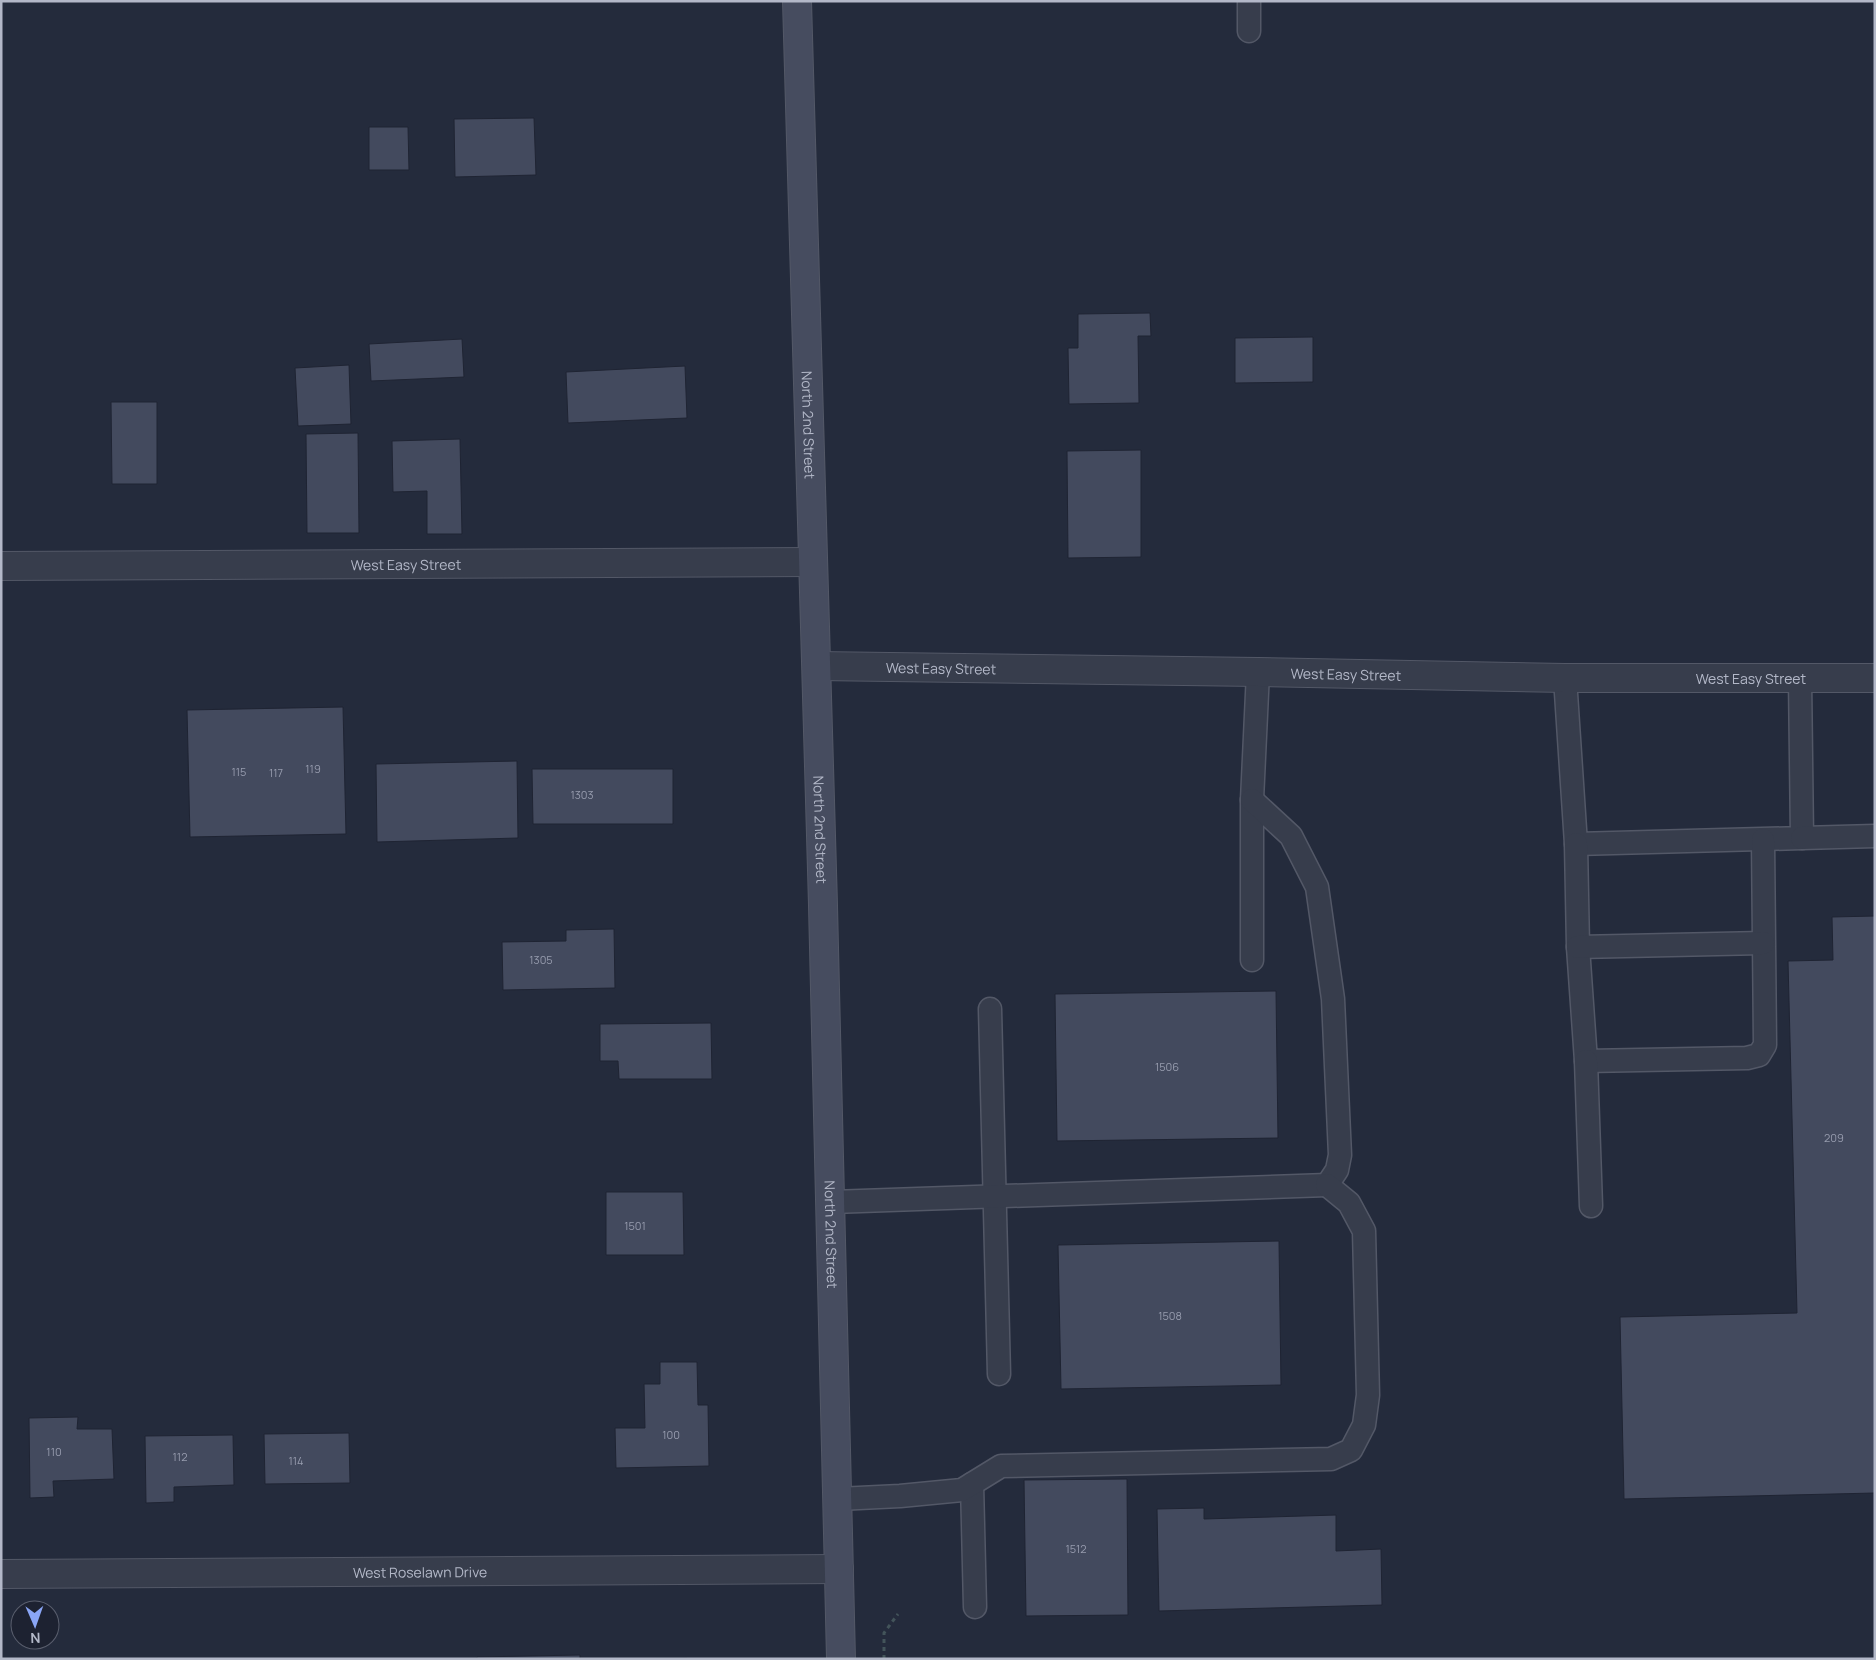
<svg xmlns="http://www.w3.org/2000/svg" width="1876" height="1660" font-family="Manrope,sans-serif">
<rect width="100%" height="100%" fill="#242b3c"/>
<g fill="#434a5e" stroke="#1f2433">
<polygon points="534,118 536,175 455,177 454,119"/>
<polygon points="369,127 408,127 409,170 369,170"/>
<polygon points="1150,313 1151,336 1138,336 1139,403 1069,404 1068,348 1078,348 1078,314"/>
<polygon points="1313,337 1313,382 1235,383 1235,338"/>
<polygon points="462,339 464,377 371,381 369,344"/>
<polygon points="349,365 351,424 298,426 295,368"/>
<polygon points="685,366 687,418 568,423 566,372"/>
<polygon points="111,402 157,402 157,484 112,484"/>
<polygon points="358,433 359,533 307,533 306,434"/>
<polygon points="460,439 462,534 427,534 427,491 393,492 392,441"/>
<polygon points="1141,450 1141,557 1068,558 1067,451"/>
<polygon points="343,707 346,834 190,837 187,710"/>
<polygon points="517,761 518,838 377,842 376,764"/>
<polygon points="532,769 673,769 673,824 533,824"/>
<polygon points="1875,916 1875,1493 1624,1499 1620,1317 1797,1313 1788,961 1833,960 1832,917"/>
<polygon points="614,929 615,988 503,990 502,942 566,941 566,930"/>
<polygon points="1276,991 1278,1138 1057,1141 1055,994"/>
<polygon points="711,1023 712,1079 619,1079 618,1061 600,1061 600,1024"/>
<polygon points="606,1192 683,1192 684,1255 606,1255"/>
<polygon points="1279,1241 1281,1385 1061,1389 1058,1245"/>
<polygon points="660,1362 697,1362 698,1405 708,1405 709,1466 616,1468 615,1428 645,1428 644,1384 660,1384"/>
<polygon points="78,1417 77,1429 112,1429 114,1479 53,1481 54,1497 30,1498 29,1418"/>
<polygon points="349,1433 350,1483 265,1484 264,1434"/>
<polygon points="233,1435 234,1485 174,1487 174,1502 146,1503 145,1436"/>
<polygon points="1127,1479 1128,1615 1026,1616 1024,1480"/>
<polygon points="1204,1508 1204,1519 1336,1515 1336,1551 1381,1549 1382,1605 1159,1611 1157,1509"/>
<polygon points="580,1655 580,1659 477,1659 477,1657"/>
<polygon points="687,1658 687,1659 624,1659"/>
</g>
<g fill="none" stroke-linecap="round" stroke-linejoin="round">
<defs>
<g id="service">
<polyline points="1249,1 1249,31"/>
<polyline points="1565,678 1576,844 1802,838 1800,678"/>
<polyline points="1802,838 1875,836"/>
<polyline points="1576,844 1578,947 1586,1061 1747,1058 1759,1055 1765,1045 1763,840"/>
<polyline points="1578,947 1763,943"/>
<polyline points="1252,960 1252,800 1258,672"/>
<polyline points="990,1009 999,1374"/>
<polyline points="1586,1061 1591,1206"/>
<polyline points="832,1202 1327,1185 1337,1170 1340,1155 1333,999 1317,887 1291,836 1252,800"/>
<polyline points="972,1484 975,1607"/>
<polyline points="838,1499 900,1496 962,1490 1001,1466 1331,1459 1351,1450 1364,1425 1368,1395 1364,1231 1349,1203 1327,1185"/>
</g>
<g id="minor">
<path id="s1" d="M 1,566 L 812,562"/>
<path id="s2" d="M 1,1574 L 839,1569"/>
</g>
<g id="tertiary">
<path id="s3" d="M 817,666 L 1258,672 L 1565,678 L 1875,678"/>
</g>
<g id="secondary">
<path id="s4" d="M 797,1 C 812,554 831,1106 841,1659"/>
</g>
</defs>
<use href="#service" stroke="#535867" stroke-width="25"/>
<use href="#minor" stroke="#535867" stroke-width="30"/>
<use href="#tertiary" stroke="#535867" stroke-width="30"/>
<use href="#secondary" stroke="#535867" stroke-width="30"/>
<polyline stroke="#43545a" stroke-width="3" stroke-dasharray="4 4" stroke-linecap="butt" points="884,1659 884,1633 898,1614"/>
<use href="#service" stroke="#373d4c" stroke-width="22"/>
<use href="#minor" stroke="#373d4c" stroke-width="28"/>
<use href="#tertiary" stroke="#373d4c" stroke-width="28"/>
<use href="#secondary" stroke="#464c5f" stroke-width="28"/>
</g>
<g text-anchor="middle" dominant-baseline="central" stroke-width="4" stroke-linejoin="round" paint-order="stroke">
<g font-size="11" fill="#979cae">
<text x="313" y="768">119</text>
<text x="239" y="771">115</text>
<text x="276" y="772">117</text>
<text x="582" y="794">1303</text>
<text x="541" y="959">1305</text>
<text x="1167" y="1066">1506</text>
<text x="1834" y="1137">209</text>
<text x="635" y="1225">1501</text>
<text x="1170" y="1315">1508</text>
<text x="671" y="1434">100</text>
<text x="54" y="1451">110</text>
<text x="180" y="1456">112</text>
<text x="296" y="1460">114</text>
<text x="1076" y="1548">1512</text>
</g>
<g font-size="14" fill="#b3b8c8" stroke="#1d2231">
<text stroke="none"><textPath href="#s4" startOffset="424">North 2nd Street</textPath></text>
<text stroke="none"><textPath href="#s1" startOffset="405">West Easy Street</textPath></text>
<text stroke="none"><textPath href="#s3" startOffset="124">West Easy Street</textPath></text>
<text stroke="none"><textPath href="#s3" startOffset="529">West Easy Street</textPath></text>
<text stroke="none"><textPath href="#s3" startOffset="934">West Easy Street</textPath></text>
<text stroke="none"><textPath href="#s4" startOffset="829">North 2nd Street</textPath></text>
<text stroke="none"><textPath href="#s4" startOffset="1234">North 2nd Street</textPath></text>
<text stroke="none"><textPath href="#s2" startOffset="419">West Roselawn Drive</textPath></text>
</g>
</g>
<rect width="1876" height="1660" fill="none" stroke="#b3b8c8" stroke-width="5"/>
<g transform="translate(35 1625) rotate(178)"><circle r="24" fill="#1d2231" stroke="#595e6d"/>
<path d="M0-4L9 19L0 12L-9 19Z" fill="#8aa6f6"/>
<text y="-8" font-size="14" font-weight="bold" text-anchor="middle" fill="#b3b8c8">N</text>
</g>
</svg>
